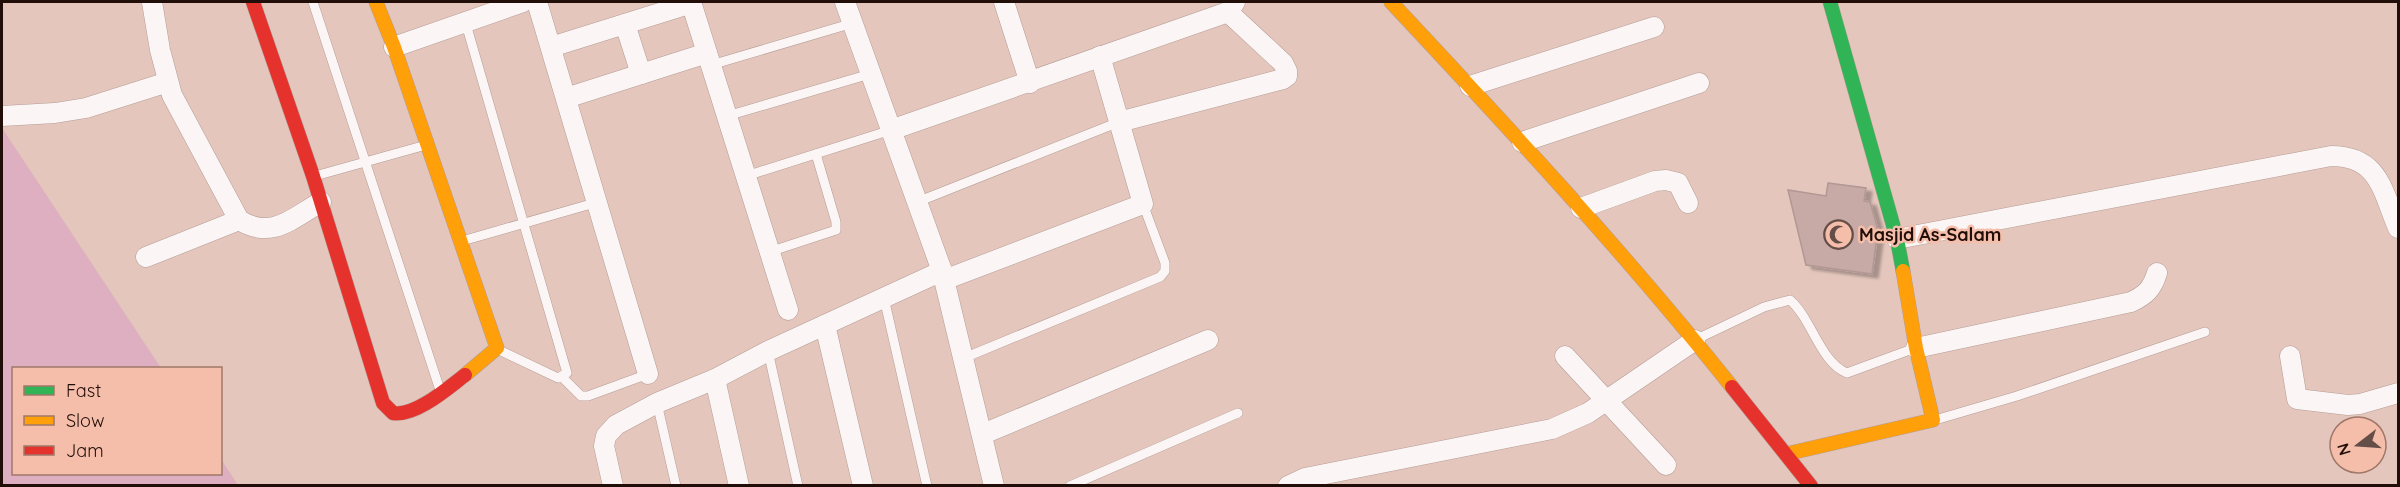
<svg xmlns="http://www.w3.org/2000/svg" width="2400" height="487" font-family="Quicksand,sans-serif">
<defs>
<filter id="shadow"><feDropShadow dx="6" dy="4" stdDeviation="1.5" flood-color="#0004"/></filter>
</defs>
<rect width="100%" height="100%" fill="#e4c6bc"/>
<polygon fill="#ddafc0" points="2,128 161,368 14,368 14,474 220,474 221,459 238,485 2,485"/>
<polygon fill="#c7a9a5" stroke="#b09894" stroke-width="1.5" filter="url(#shadow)" points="1828,183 1866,188 1864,201 1870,202 1878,230 1872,274 1806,265 1788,190 1826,196"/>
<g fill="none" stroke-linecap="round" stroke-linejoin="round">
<defs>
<g id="lane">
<polyline points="313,2 440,390"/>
<polyline points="466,24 567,373 558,378 499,350"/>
<polyline points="711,65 853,23"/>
<polyline points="727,116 870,74"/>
<polyline points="315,176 426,145"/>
<polyline points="746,176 891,130"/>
<polyline points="917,202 1119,122"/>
<polyline points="462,241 598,202"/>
<polyline points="769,252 836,230 836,222 816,154"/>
<polyline points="884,298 927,486"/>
<path d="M 1697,339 L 1764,307 L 1790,300 C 1812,319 1820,362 1847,373 L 1915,348"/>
<polyline points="768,351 798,486"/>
<polyline points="964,358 1160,277 1165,271 1165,263 1143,204"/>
<polyline points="563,378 581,396 588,396 648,374"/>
<polyline points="657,403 676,486"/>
<polyline points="1935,420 2017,396 2205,332"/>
<polyline points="1070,486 1238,413"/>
</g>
<g id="street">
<path d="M 152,2 L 160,50 L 172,95 L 239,220 C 272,240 291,219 321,202"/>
<polyline points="537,2 648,374"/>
<polyline points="691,2 788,310"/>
<polyline points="845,2 942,271 994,486"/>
<polyline points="1004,2 1030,83"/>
<polyline points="625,24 641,74"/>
<polyline points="394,47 523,2"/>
<polyline points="551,47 692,3"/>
<polyline points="1470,86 1654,27"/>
<polyline points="566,98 707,53"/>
<polyline points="2,116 55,113 86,108 168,82"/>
<polyline points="1119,122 1283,79 1287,76 1287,71 1283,63 1228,12"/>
<polyline points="891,130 1228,12 1235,2"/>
<polyline points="1522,142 1699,83"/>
<polyline points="1581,208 1655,181 1666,180 1678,183 1688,203"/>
<path d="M 1897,239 L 2331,156 C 2379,156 2382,190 2398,228"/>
<polyline points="146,257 239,220"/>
<polyline points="944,280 1143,204 1100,56"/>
<polyline points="825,325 863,486"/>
<path d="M 1916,348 L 2131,302 C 2146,295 2152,289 2157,273"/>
<polyline points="1565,356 1666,465"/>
<polyline points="2290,356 2297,399 2348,405 2360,404 2398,393"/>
<polyline points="715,379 739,486"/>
<polyline points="983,434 1208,340"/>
<polyline points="613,486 604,446 606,436 616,425 657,403 715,379 768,351 942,271"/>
<polyline points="1288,486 1305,478 1552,429 1588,413 1695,340"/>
</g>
<polyline id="fast" points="1830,2 1897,239 1903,271"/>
<g id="slow">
<polyline points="376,2 394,47 497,348 465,375"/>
<path d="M 1391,2 C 1508,127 1625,253 1732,387"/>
<polyline points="1786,454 1933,420 1916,348 1903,271"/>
</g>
<g id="jam">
<path d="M 253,2 L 313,176 L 383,403 L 393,413 C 415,417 448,388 465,375"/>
<polyline points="1732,387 1811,486"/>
</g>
</defs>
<use href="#lane" stroke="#b59d96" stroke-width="10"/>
<use href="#street" stroke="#b59d96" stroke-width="21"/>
<use href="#fast" stroke="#b59d96" stroke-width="15"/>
<use href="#slow" stroke="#b59d96" stroke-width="15"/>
<use href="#jam" stroke="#b59d96" stroke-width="15"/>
<use href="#lane" stroke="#fbf6f5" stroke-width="9"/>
<use href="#street" stroke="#fbf6f5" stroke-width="20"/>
<use href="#fast" stroke="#30b455" stroke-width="14"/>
<use href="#slow" stroke="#ff9f0a" stroke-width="14"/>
<use href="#jam" stroke="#e5322d" stroke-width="14"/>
</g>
<defs>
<symbol id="mosque-ring" viewBox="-11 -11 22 22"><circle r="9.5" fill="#f5beab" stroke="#654e47" stroke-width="1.5"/><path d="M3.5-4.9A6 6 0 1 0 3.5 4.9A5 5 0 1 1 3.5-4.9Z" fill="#654e47"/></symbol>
</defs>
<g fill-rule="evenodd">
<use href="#mosque-ring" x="1822" y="218" width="33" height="33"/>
</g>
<g text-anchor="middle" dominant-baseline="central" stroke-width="5" stroke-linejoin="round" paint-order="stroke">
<g font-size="18" font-weight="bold" fill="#210e08" stroke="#f5beab" text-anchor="start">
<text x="1859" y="234">Masjid As-Salam</text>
</g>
</g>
<rect width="2400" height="487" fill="none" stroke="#210e08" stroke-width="6"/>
<rect x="12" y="367" width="210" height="108" fill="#f5beab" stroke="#a0786a" stroke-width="1.5"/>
<rect x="24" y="386" width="30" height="9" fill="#30b455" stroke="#a0786a" stroke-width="1.5"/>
<text x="66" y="397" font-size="18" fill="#210e08">Fast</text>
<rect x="24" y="416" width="30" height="9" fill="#ff9f0a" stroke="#a0786a" stroke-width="1.5"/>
<text x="66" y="427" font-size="18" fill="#210e08">Slow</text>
<rect x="24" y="446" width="30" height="9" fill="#e5322d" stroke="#a0786a" stroke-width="1.5"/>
<text x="66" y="457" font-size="18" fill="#210e08">Jam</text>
<g transform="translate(2358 445) rotate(253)"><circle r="28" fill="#f5beab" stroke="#a0786a" stroke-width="1.5"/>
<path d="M0-4.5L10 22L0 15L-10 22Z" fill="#654e47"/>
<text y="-9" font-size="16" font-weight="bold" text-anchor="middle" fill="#210e08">N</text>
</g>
</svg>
